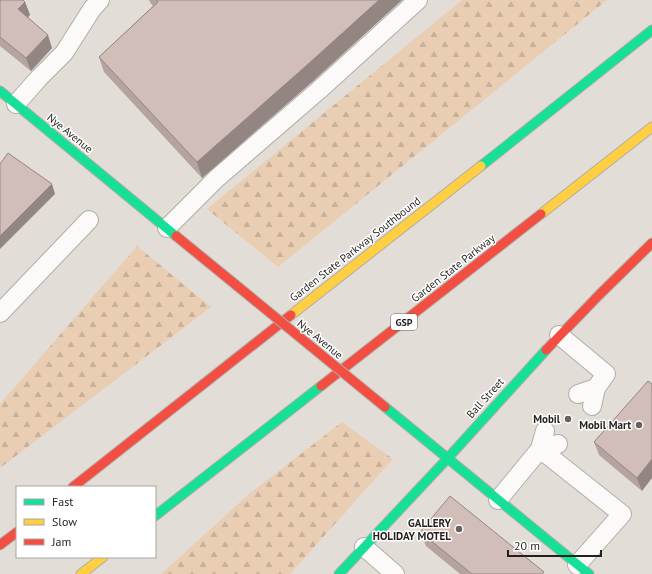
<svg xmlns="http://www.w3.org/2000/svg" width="652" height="574" font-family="'PT Sans',sans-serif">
<defs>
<pattern id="forest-firs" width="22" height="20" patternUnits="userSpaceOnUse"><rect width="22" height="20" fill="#e9ceb3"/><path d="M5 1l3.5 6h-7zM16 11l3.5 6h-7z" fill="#c8b099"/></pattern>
</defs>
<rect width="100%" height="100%" fill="#e3ddd7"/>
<g fill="url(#forest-firs)">
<polygon points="462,0 607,0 278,267 207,209"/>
<polygon points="137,246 211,307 0,468 0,404"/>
<polygon points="342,422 393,459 290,574 161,574 249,494"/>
</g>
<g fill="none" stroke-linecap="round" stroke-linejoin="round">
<defs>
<g id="lane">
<polyline points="16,104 38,79 64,53 92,9 100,0"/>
<polyline points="167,228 216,179 319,90 418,0"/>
<polyline points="0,313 89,220"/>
<polyline points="559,335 606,374 596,388 592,406"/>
<polyline points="578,394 596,388"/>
<polyline points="540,449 622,514 577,565"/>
<polyline points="540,449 558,444"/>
<polyline points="498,500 540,449 545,431"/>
<polyline points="364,547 395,574"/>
</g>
<g id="fast">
<polyline points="0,91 176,236"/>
<polyline points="481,166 652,30"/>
<polyline points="385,407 589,574"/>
<polyline points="155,516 321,386"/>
<polyline points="339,574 447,459 546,350"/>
</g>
<g id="slow">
<polyline points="541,214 652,127"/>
<polyline points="291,315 481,166"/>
<polyline points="81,574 103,557"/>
</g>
<g id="jam">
<polyline points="176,236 236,285"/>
<polyline points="546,350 599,295 652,243"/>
<polyline points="321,386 541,214"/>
<polyline points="73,487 291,315"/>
<polyline points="0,545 17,532"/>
</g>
</defs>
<use href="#lane" stroke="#b2ada8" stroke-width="20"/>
<use href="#fast" stroke="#b2ada8" stroke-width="11"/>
<use href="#slow" stroke="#b2ada8" stroke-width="11"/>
<use href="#jam" stroke="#b2ada8" stroke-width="11"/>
<use href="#lane" stroke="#fbfaf9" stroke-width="18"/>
<use href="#fast" stroke="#16e098" stroke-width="9"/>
<use href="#slow" stroke="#ffcf43" stroke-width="9"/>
<use href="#jam" stroke="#f24e42" stroke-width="9"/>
<defs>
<polyline id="jam-bridge" points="236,285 385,407"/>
</defs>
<use href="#jam-bridge" stroke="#b2ada8" stroke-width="11" stroke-linecap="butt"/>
<use href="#jam-bridge" stroke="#f24e42" stroke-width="9"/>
</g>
<g fill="#b5a39e">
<polygon points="0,0 25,2 30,15 28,17 52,48 31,71 0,46"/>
<polygon points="149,0 402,0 312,82 202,178 104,72 99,57 153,6 150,2"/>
<polygon points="652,384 642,491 599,455 594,442"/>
<polygon points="420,532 544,574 460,574 426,546"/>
</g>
<g fill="#938581">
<polygon points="379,0 402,0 312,82 202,178 197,162"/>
<polygon points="25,2 30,15 23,22 18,9"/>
<polygon points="48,35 52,48 31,71 26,58"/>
<polygon points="52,184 55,194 0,249 0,236"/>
<polygon points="652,459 652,478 642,491 637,478"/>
</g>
<g fill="#d2beb8" stroke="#938581">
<polygon points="0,0 23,0 25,2 18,9 48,35 26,58 0,37"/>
<polygon points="156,0 379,0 306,66 197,162 99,57 158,2"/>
<polygon points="8,153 52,184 0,236 0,164"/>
<polygon points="648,381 652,384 652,459 637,478 594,442"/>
<polygon points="450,496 544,572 542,574 472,574 420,532"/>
</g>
<g fill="#66625d" stroke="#fff" stroke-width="1.5">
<circle cx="568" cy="419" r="4"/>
<circle cx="639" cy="425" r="4"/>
<circle cx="459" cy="529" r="4"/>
</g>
<g text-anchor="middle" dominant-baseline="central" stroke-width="3" stroke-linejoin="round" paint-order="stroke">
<rect fill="#fff" stroke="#65625f" stroke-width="1" x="391" y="314" width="26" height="16" rx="3"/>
<g font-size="10" font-weight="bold" fill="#231f1b">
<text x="404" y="322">GSP</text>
</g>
<g font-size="11" fill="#231f1b" stroke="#fff">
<text transform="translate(70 133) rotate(39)">Nye Avenue</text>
<text transform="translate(355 249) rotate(-38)">Garden State Parkway Southbound</text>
<text transform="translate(453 268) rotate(-38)">Garden State Parkway</text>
<text transform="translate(320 339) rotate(39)">Nye Avenue</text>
<text transform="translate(485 398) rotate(-48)">Ball Street</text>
</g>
<g font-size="11" font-weight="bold" fill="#231f1b" stroke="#fff" text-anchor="end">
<text x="560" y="419">Mobil</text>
<text x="631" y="425">Mobil Mart</text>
<text x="451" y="523">GALLERY<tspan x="451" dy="13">HOLIDAY MOTEL</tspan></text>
</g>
</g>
<rect x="16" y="486" width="140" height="72" fill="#ffffff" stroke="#a7a5a4"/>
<rect x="24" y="499" width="20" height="6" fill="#16e098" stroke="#a7a5a4"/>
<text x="52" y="506" font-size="12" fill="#231f1b">Fast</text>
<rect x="24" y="519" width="20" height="6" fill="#ffcf43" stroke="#a7a5a4"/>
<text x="52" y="526" font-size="12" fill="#231f1b">Slow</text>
<rect x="24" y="539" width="20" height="6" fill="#f24e42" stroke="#a7a5a4"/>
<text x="52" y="546" font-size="12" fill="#231f1b">Jam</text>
<path d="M508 550v6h93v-6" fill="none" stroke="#231f1b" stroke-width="2"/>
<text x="514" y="550" font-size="12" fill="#231f1b" stroke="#ffffff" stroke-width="3" paint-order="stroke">20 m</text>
</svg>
